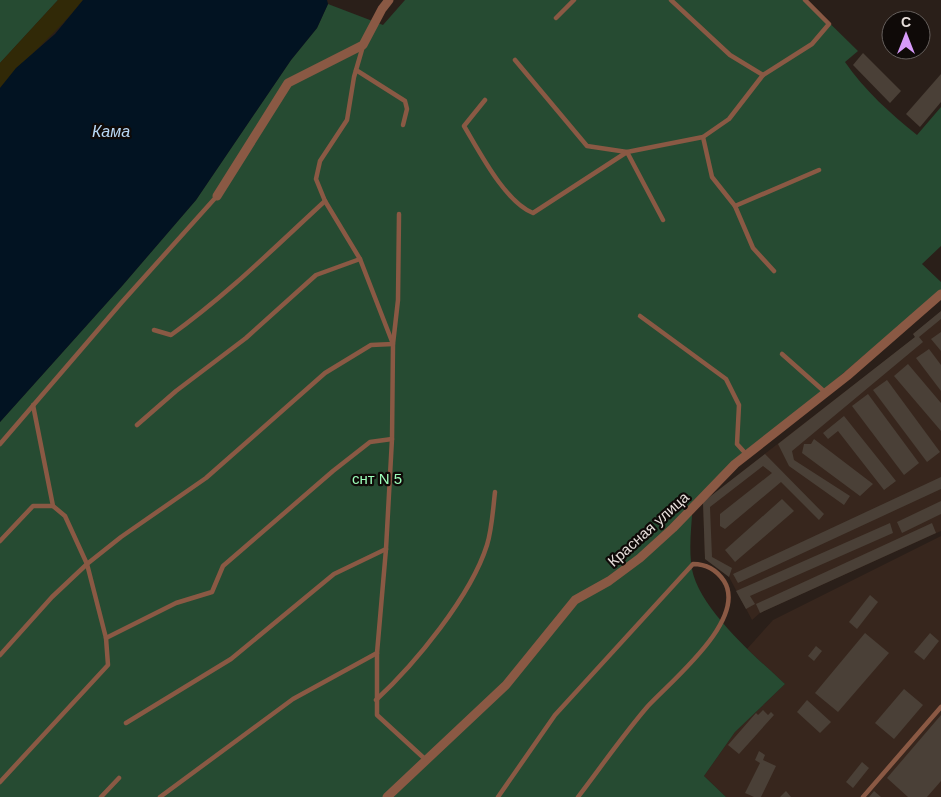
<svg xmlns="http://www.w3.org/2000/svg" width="941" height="797" font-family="Arial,sans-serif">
<rect width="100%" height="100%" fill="#2a1f19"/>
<g fill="#37261d">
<polygon points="941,311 941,531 760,613 752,620 729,577 705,559 703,502 915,337 913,334"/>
<polygon points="941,536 941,797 726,797 704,776 735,732 785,684 747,649 773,620"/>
</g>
<g fill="#264b32">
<polygon points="0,0 58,0 0,63"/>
<path d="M 405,0 L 806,0 L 858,51 L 845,62 C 864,90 891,114 917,135 L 941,107 L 941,246 L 922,264 L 941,282 L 941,290 L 693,501 C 692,521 689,542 691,562 C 693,604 756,657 785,684 L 735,732 L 704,776 L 726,797 L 0,797 L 0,422 L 122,286 L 196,200 L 291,60 L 317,28 L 328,4 L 383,25 Z"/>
</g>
<path fill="#312907" d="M 58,0 L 83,0 C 58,32 26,57 0,88 L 0,63 Z"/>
<polygon fill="#021322" points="83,0 327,0 328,4 317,28 291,60 196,200 122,286 0,422 0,88 16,68 55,34"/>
<g fill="#4a4037">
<polygon points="863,53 901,91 890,103 853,65"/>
<polygon points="941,74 941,102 920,127 906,114"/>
<polygon points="941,311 941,319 919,337 923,342 792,451 794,460 850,496 844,505 789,466 778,444 915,337 913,334"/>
<polygon points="941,332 941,351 931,339"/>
<polygon points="929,349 941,365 941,391 916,358"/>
<polygon points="908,364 941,403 941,431 894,376"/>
<polygon points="887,380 940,452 927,462 873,390"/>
<polygon points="868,394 919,463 904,475 852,406"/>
<polygon points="844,416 896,481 884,490 838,431 828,439 823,433"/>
<polygon points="814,439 873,484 860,496 802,453 804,444 811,444"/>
<polygon points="765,454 824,514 819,520 781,482 725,529 720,526 720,514 772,473 763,466 710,507 712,557 732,568 729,577 705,559 703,502"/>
<polygon points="941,477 941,489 738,583 733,574"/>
<polygon points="782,499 794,511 735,562 725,550"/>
<polygon points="941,501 941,514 902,533 897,522"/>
<polygon points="890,523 893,533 750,596 755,604 746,609 736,591"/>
<polygon points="932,523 936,533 760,613 756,604"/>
<polygon points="870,595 878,602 857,629 849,622"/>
<polygon points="865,633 889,653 838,712 815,693"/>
<polygon points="930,633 939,641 924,660 914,652"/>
<polygon points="816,646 822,651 814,661 808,656"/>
<polygon points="904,689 923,705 894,739 875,723"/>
<polygon points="807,700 831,722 820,733 797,712"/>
<polygon points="763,710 768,715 771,712 774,715 739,754 728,745 756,713 758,715"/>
<polygon points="941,715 941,781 927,797 908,797 887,778"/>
<polygon points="759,751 765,755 763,760 776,766 761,797 754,797 745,793 760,763 755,760"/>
<polygon points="862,762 869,768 853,788 846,782"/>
<polygon points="786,791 791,797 780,797"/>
<polygon points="874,791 881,797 869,797"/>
</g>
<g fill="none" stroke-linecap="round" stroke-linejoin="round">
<g stroke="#8a5944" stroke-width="4.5">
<polyline points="671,0 730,55 763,75"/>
<polyline points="556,18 574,0"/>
<polyline points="363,46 354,77 347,120 320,161 316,179 325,201 360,259 393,344 392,439 386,549 377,653 377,715 426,760"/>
<polyline points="515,60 587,146 627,152 703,137 729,119 763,75 812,44 829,24 805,0"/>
<polyline points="356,70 405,101 407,109 403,125"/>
<path d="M 485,100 L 464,126 C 479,151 505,202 533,213 L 627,152 L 663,220"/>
<polyline points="703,137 712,177 735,206 753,248 774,271"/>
<polyline points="735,206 819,170"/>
<polyline points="640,316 726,379 739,405 737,444 747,455"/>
<path d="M 154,330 L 171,335 C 227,295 275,247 325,201"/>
<polyline points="782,354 826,393"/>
<polyline points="33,405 53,506"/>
<polyline points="137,425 176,391 246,338 316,275 360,259"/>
<polyline points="0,444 122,302 217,196"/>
<polyline points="0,541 33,506 53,506 65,516 87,564 106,638 108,665 0,782"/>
<polyline points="106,638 176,603 212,592 223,566 333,471 370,442 392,439"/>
<polyline points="0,655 52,597 87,564 121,537 206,478 325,373 371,345 393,344 398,300 399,214"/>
<path d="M 376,700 C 415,664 471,596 487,545 C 492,529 493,509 495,492"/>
<polyline points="126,723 231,659 334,574 386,549"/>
<polyline points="101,797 119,778"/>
<polyline points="160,797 293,699 377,653"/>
<path d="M 498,797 L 555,715 L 693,564 C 706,564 716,569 724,581 C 748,619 671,681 648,706 C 623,735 601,767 578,797"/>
<polyline points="863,797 941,707"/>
</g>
<g stroke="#8a5944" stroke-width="9">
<polyline points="217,196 288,83 363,45 382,9 389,0"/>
<polyline points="387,797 506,685 575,600 609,581 640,558 673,528 735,464 847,376 941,294"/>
</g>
</g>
<g text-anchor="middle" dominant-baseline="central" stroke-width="4.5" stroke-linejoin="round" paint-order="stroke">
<g font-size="15" fill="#9cfdb9" stroke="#0f0a08">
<text x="377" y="478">снт N 5</text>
</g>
<g font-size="15" fill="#e7dfdb" stroke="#0f0a08">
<text transform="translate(648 529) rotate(-42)">Красная улица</text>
</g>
<g font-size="16" font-style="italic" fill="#b8d7f4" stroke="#0f0a08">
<text x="111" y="131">Кама</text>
</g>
</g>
<g transform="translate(906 35)"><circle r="24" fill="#0f0a08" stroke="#655f5c"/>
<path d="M0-4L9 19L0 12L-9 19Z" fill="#d79bf9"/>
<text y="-8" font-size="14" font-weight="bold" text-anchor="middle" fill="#e7dfdb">С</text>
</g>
</svg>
